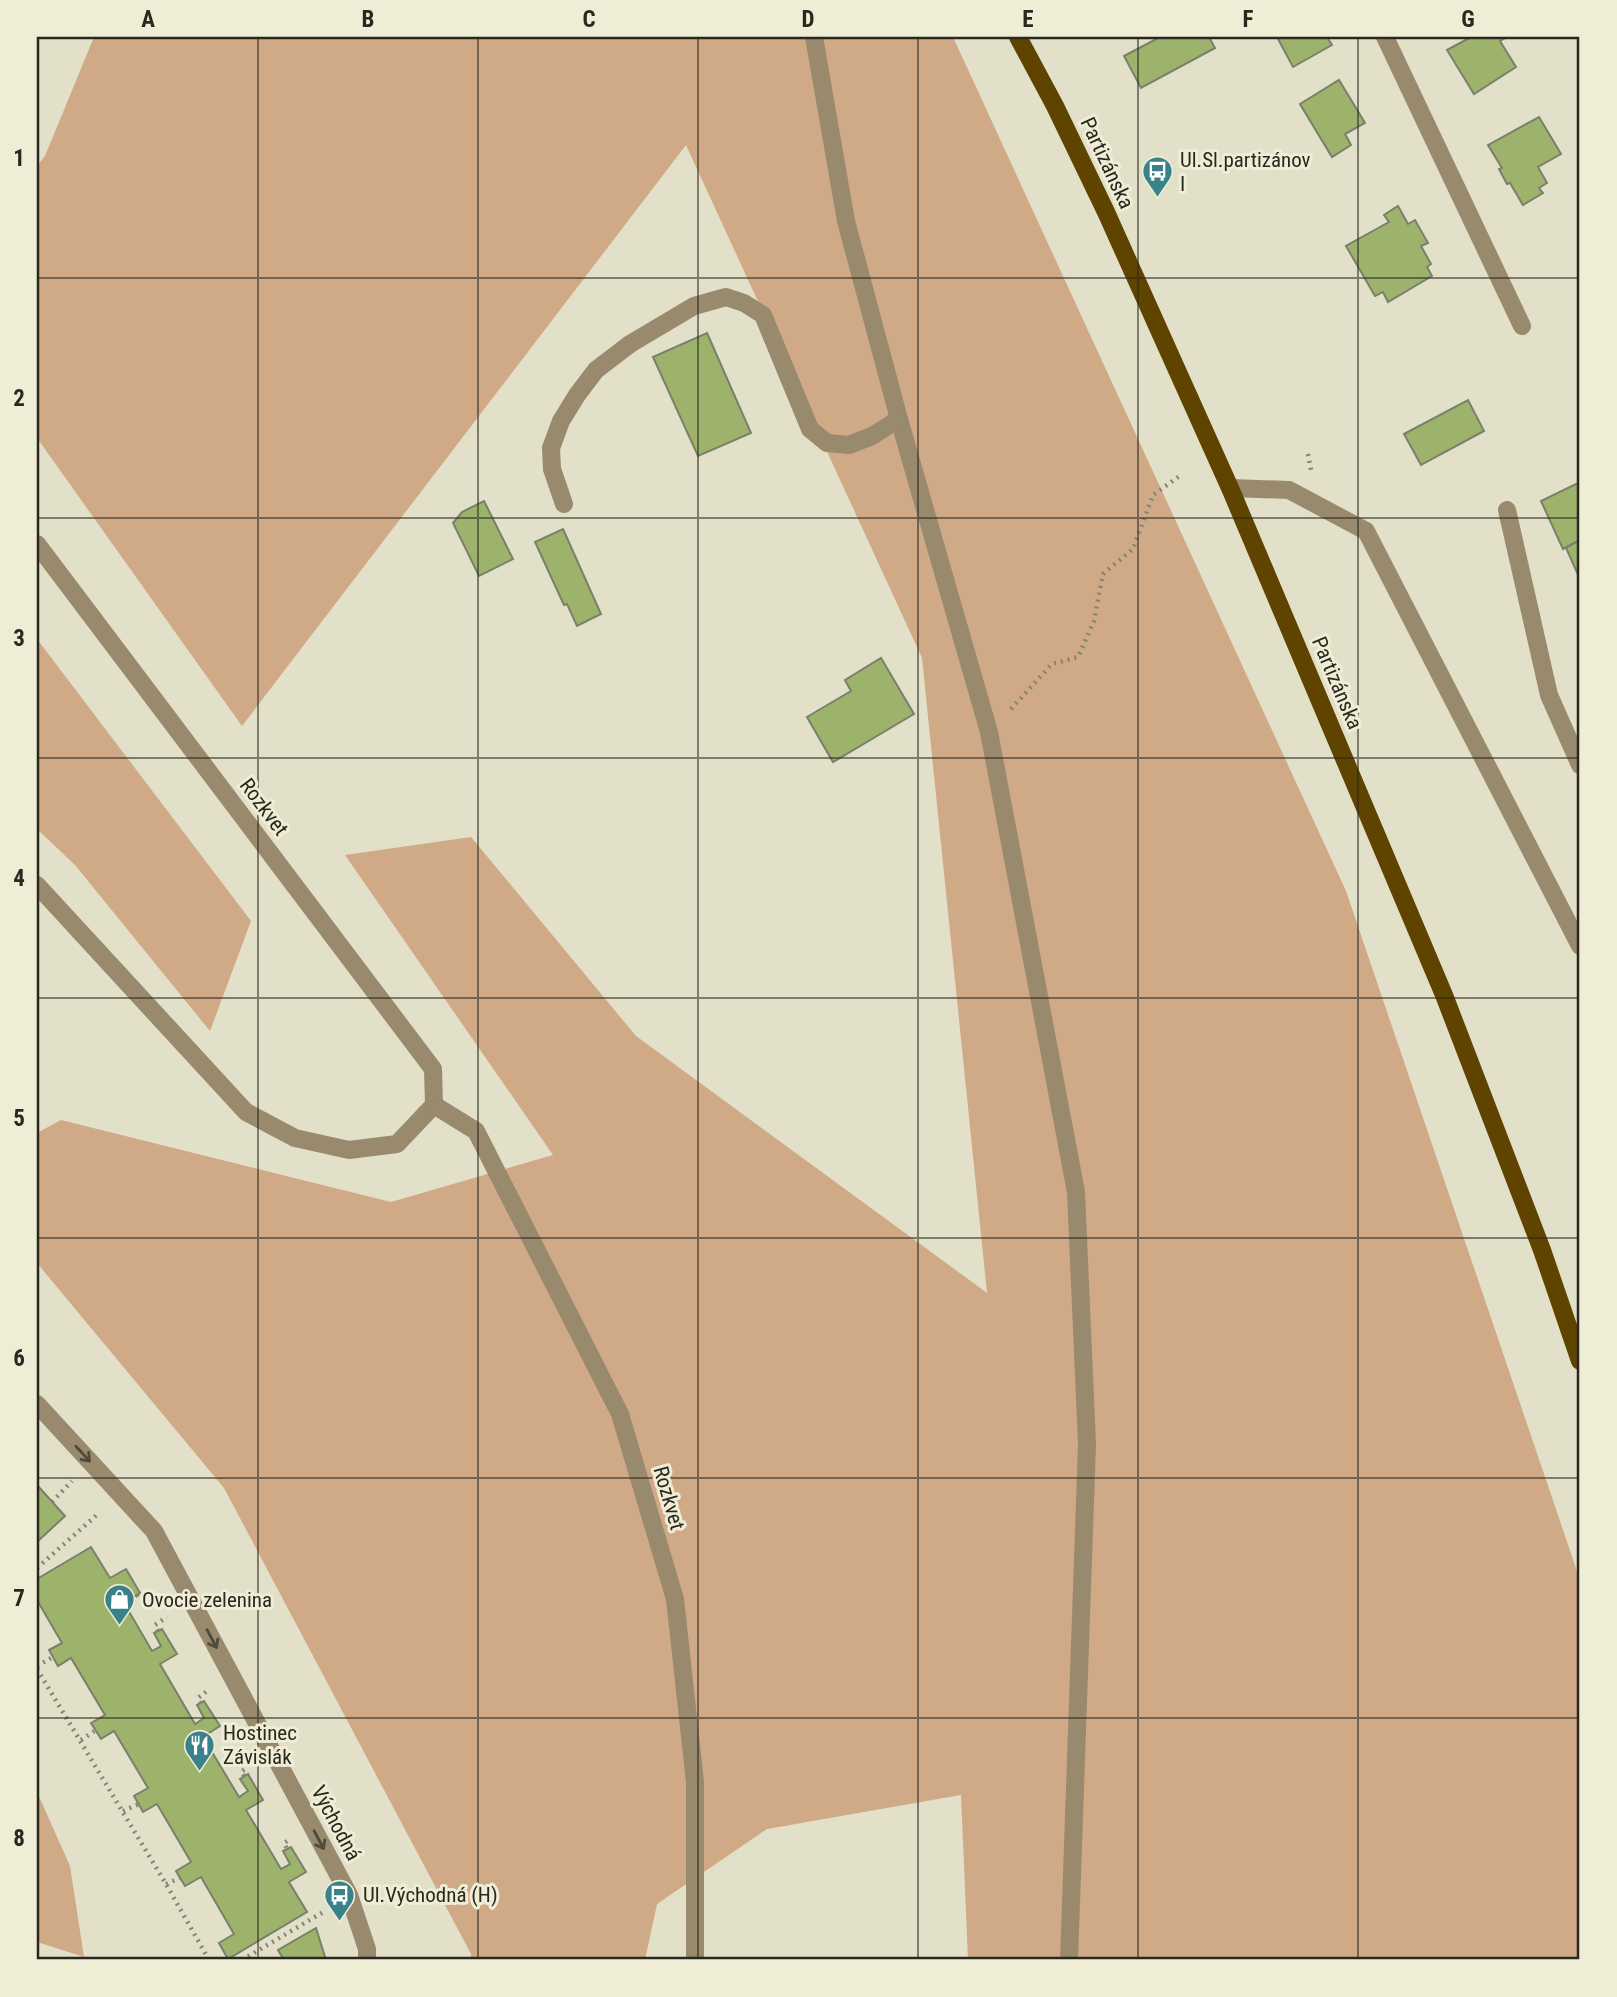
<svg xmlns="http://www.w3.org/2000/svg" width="1617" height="1997" font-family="'Roboto Condensed',sans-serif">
<rect width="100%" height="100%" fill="#e2e0c8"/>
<g fill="#d0a987">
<polygon points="94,37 953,37 1346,891 1580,1580 1580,1960 968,1960 961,1795 767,1829 657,1904 645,1960 470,1960 471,1954 224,1488 37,1263 37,1133 61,1120 391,1202 553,1155 345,855 471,837 636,1036 987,1293 922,658 686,145 242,726 37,438 37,166 45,156"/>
<polygon points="37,639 251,921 210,1031 75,865 37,829"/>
<polygon points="37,1792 70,1866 84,1957 37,1942"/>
</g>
<g fill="#9db36c" stroke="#79806b" stroke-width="2">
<polygon points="1160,37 1209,37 1215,48 1141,88 1124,56"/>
<polygon points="1277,37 1327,37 1332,45 1293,67"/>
<polygon points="1471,37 1507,37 1500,41 1516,67 1474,94 1447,50"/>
<polygon points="1339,80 1365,123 1345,134 1351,145 1332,157 1300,104"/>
<polygon points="1539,117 1561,154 1538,167 1547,183 1539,188 1543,193 1523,205 1510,183 1507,184 1499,169 1502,168 1488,145"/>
<polygon points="1398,206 1408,224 1415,220 1428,243 1421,246 1431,264 1427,267 1432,276 1388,302 1383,292 1375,296 1346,246 1389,222 1384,215"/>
<polygon points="707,333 751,433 698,456 653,357"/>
<polygon points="1468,400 1484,431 1421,465 1404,434"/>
<polygon points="1580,482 1580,540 1563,549 1541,501"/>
<polygon points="484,501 513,559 479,576 453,523 462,512"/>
<polygon points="563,529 601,614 577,626 567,604 564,605 535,542"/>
<polygon points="1580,540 1580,579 1566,548"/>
<polygon points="881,658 914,714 833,762 807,717 851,691 845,680"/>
<polygon points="37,1485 65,1516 37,1542"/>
<polygon points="91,1547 110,1578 126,1569 140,1593 133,1597 126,1586 117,1591 152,1651 161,1646 154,1633 162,1629 177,1654 160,1664 195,1724 204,1718 197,1705 204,1701 220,1726 203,1737 239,1797 248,1791 240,1779 248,1774 263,1800 246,1810 281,1869 290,1864 283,1851 291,1847 306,1872 289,1882 307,1912 228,1959 219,1943 234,1934 201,1877 185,1886 176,1871 191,1862 157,1804 143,1812 134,1796 148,1788 114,1731 101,1739 91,1723 105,1715 71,1658 58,1666 49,1650 62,1643 37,1600 37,1579"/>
<polygon points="316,1928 326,1960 284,1960 278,1950"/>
</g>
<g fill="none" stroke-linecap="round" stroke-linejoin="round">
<g stroke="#868575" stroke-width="4.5" stroke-dasharray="2 5" stroke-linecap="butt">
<polyline points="1308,454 1311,470"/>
<polyline points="1011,709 1052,664 1078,657 1094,621 1103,574 1133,549 1153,495 1181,475"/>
<polyline points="52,1502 72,1481"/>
<polyline points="37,1568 99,1513"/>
<polyline points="137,1595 140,1599 152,1592"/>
<polyline points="158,1631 155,1625 167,1617"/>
<polyline points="37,1666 53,1657"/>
<polyline points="37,1669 166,1884 209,1960"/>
<polyline points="201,1703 198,1698 208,1690"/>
<polyline points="81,1740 96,1730"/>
<polyline points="244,1776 241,1772 248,1767"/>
<polyline points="123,1811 139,1804"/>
<polyline points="287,1841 284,1843 287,1849"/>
<polyline points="166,1884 180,1878"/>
<polyline points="242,1960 325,1911"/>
</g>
<g stroke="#998a6d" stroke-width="18">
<polyline points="814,37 846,221 899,419 989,732 1076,1192 1087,1444 1069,1960"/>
<polyline points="1385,37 1522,326"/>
<polyline points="1230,488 1289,490 1366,531 1580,946"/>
<polyline points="564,504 552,469 551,448 561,421 577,395 596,370 630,344 694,306 726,297 744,303 763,315 810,429 827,443 849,445 872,436 899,419"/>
<polyline points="1507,510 1549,695 1580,765"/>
<polyline points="37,544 433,1069 434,1105 397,1144 349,1150 295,1138 246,1112 37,885"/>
<polyline points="434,1105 476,1131 620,1414 675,1599 695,1782 695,1960"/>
<polyline points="37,1404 154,1531 349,1895 367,1949 367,1960"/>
</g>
<polyline stroke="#5f4400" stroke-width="18" points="1018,37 1055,106 1106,212 1230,488 1444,995 1542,1250 1580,1361"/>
</g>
<defs><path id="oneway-shaft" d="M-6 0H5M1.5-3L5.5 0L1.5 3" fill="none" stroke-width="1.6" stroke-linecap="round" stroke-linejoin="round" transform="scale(1.75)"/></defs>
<g stroke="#504a3b">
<use href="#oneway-shaft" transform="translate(83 1454) rotate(47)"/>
<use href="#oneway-shaft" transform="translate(212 1639) rotate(62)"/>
<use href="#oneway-shaft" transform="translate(319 1840) rotate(62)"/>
</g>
<path fill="none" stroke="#292820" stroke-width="2" stroke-opacity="0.55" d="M 258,37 L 258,1960M 478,37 L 478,1960M 698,37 L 698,1960M 918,37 L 918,1960M 1138,37 L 1138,1960M 1358,37 L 1358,1960M 37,278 L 1580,278M 37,518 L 1580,518M 37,758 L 1580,758M 37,998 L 1580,998M 37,1238 L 1580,1238M 37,1478 L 1580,1478M 37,1718 L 1580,1718"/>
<defs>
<symbol id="bus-pin" viewBox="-11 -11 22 30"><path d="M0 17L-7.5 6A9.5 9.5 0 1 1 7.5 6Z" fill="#3a8289" stroke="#efedd5"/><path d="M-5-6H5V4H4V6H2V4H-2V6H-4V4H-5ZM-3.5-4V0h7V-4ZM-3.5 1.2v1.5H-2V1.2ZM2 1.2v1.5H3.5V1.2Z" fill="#fff"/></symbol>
<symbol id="shop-pin" viewBox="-11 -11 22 30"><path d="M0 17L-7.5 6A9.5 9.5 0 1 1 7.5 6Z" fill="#3a8289" stroke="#efedd5"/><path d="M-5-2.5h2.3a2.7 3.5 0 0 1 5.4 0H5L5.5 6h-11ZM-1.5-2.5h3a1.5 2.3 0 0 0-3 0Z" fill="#fff"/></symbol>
<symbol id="restaurant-pin" viewBox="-11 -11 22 30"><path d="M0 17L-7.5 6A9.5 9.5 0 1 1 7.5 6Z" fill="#3a8289" stroke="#efedd5"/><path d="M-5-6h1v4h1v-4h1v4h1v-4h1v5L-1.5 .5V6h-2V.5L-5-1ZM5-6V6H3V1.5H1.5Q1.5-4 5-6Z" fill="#fff"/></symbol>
</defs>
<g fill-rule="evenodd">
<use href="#bus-pin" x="1140" y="154" width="35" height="47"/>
<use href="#shop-pin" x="102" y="1582" width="35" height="47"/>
<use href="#restaurant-pin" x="182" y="1728" width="35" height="47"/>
<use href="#bus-pin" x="322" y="1878" width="35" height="47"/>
</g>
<g text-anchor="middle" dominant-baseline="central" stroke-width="6" stroke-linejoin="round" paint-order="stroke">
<g font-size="21" fill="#292820" stroke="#efedd5" text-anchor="start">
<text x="1180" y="160">Ul.Sl.partizánov<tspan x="1180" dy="24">I</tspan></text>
<text x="142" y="1600">Ovocie zelenina</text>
<text x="223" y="1733">Hostinec<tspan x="223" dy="24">Závislák</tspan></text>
<text x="363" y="1895">Ul.Východná (H)</text>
</g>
<g font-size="21" fill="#292820" stroke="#efedd5">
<text transform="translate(1107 163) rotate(65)">Partizánska</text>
<text transform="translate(1337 683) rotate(67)">Partizánska</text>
<text transform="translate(264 807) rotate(53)">Rozkvet</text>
<text transform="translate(669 1498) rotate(74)">Rozkvet</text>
<text transform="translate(336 1823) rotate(62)">Východná</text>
</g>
</g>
<rect width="1617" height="1997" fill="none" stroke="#efedd5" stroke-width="77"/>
<rect x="38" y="38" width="1540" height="1920" fill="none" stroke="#292820" stroke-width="2.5"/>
<g font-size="23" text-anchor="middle" font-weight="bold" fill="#292820">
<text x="148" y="27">A</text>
<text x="368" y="27">B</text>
<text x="589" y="27">C</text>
<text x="808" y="27">D</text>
<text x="1028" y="27">E</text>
<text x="1248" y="27">F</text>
<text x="1468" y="27">G</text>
<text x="19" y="166">1</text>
<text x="19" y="406">2</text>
<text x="19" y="646">3</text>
<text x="19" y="886">4</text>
<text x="19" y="1126">5</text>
<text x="19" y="1366">6</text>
<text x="19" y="1606">7</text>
<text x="19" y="1846">8</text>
</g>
</svg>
